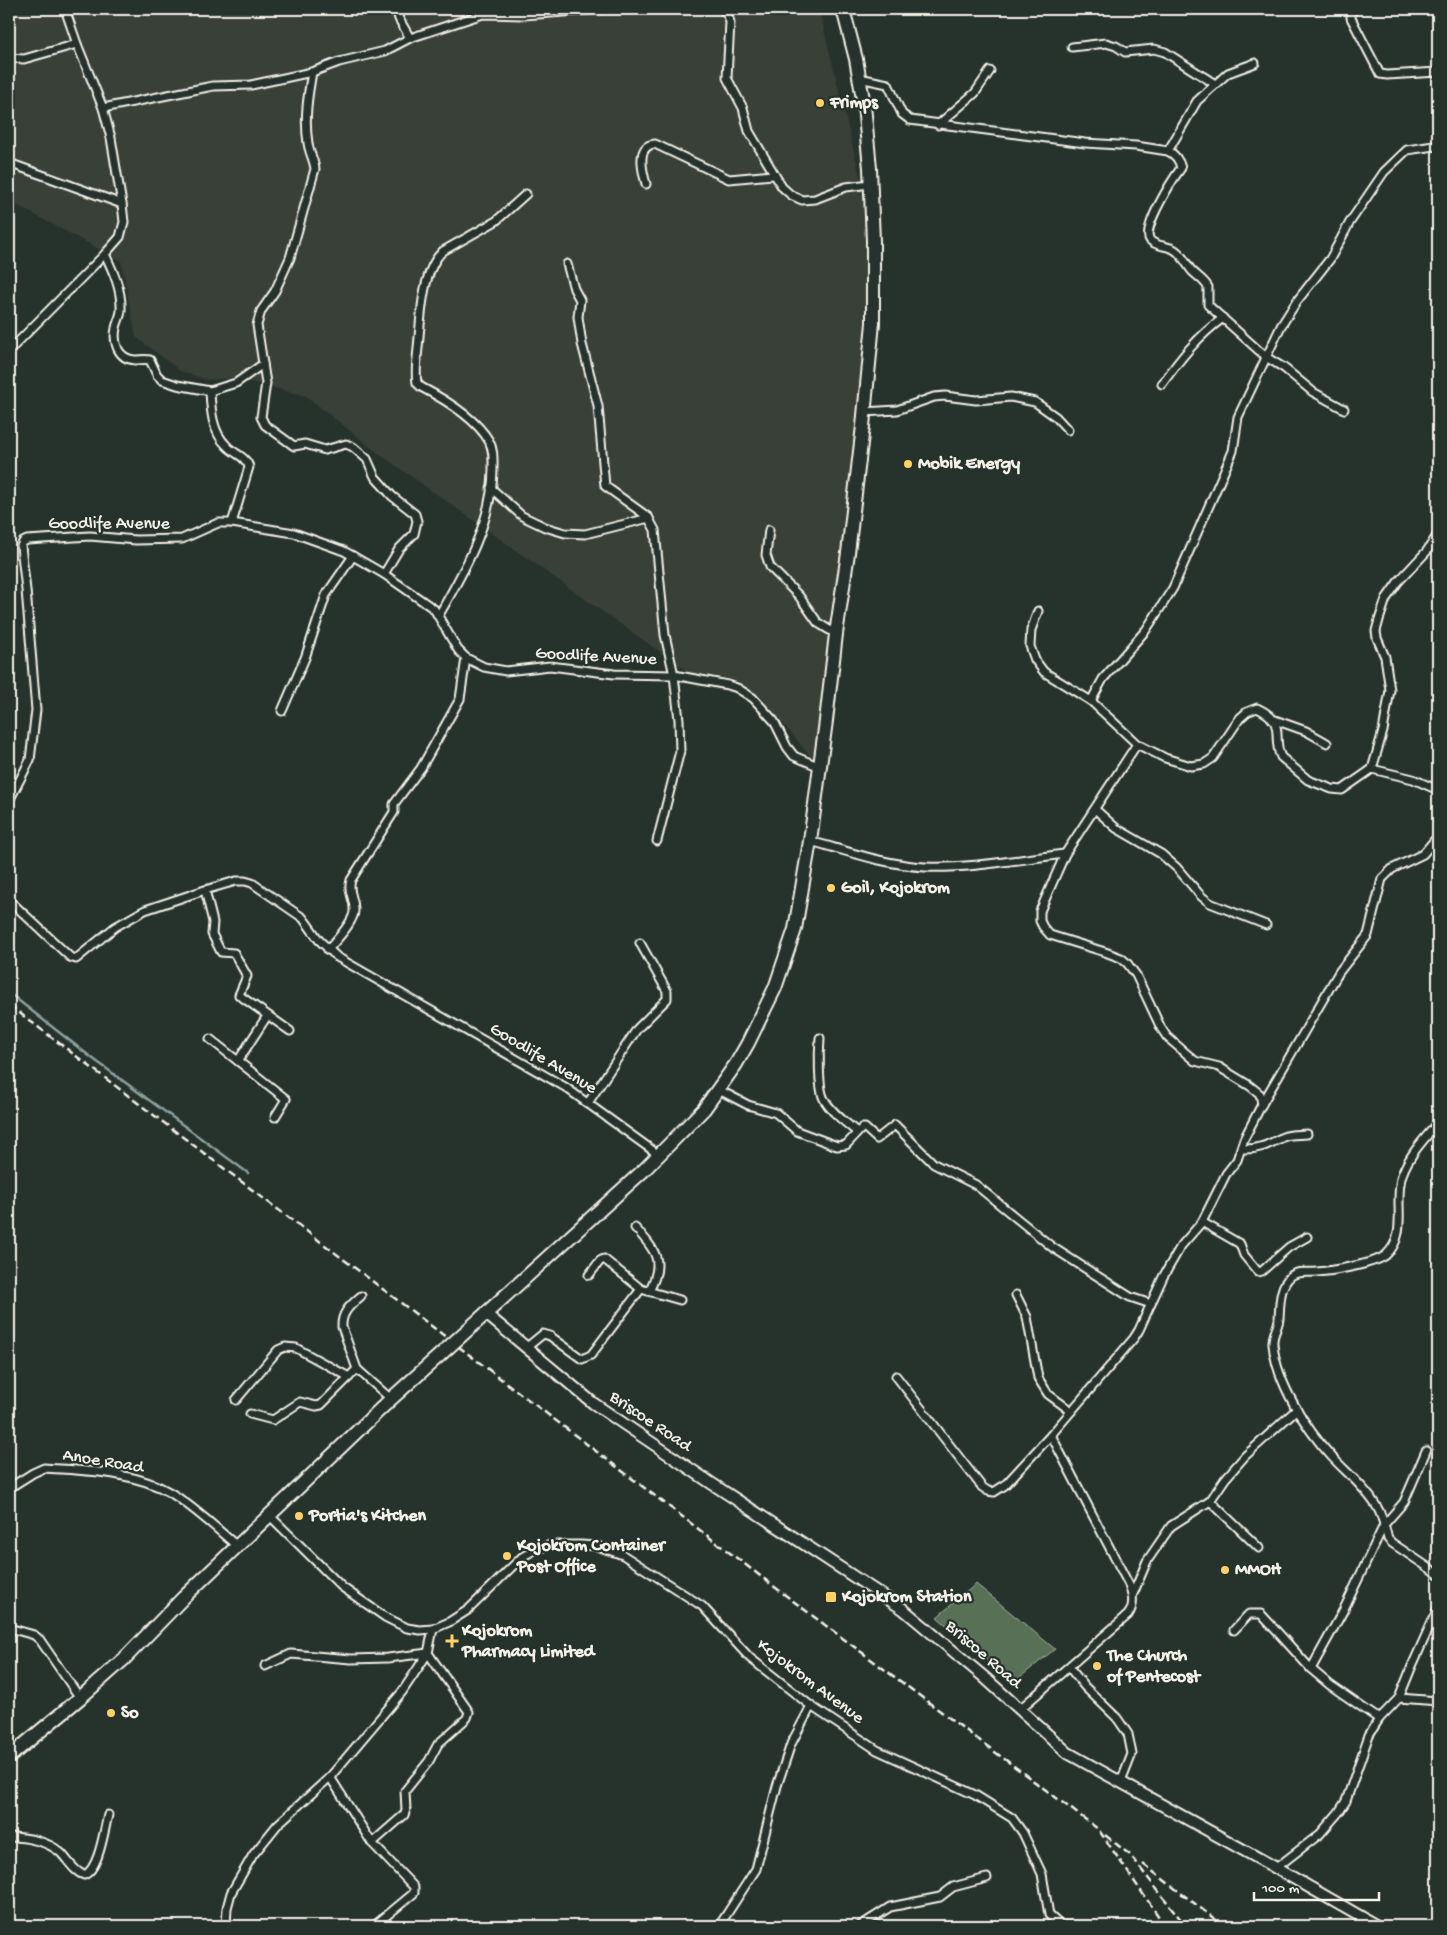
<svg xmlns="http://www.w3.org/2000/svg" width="1447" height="1935" font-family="'Gochi Hand',sans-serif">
<rect width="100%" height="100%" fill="#26332d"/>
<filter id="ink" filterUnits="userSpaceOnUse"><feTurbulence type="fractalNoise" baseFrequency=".02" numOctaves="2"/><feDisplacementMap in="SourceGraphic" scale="10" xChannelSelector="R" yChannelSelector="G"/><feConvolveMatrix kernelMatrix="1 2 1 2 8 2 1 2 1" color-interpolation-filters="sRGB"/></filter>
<g filter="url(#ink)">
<polygon fill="#393f39" points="9,9 819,9 868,209 862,401 816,763 759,695 714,690 378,453 306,396 236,378 207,380 180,371 136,337 121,261 9,201"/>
<polygon fill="#597156" stroke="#a6b19f" points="976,1584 1055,1649 1013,1683 937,1617"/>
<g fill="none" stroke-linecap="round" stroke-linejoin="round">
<polyline stroke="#8da19f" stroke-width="2.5" points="9,993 88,1055 248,1173"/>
<defs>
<g id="street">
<polyline points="396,9 399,19 410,38"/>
<polyline points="723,9 728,16 730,22 727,78 743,108 749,131 782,187 791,195 802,200 815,199 846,187 870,184"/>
<polyline points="1351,9 1351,18 1380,74 1387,75 1438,72"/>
<polyline points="1072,47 1106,43 1116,46 1125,52 1154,49 1165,52 1215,84"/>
<polyline points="9,58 24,59 77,44"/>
<path d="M 312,72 C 308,95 304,119 308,143 C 309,152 314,160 315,169 L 290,258 L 275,291 L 261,311 L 257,325 L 266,383 L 261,417 L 265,425 L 294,446 L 305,444 L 325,450 L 346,444 L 353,447 L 367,459 L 375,477 L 392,496 L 415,514 L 417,521 L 414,534 L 399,549 L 384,574"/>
<path d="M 859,78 L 888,84 L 902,114 L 910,120 L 1085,143 L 1136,146 L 1168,151 C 1176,155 1179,160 1181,168 C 1173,179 1141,229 1150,240 C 1156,247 1167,245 1175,250 C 1182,254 1186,264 1192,271 C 1197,276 1204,280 1208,287 L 1208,305 L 1266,357 L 1284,368 L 1313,392 L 1344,409"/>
<polyline points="103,108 213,86 251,85 312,72 339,62 385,51 410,38 483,14 524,15 604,9"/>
<polyline points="938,125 975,93 990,71"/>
<polyline points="1168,151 1197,101 1228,73 1255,63"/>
<polyline points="9,163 122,204"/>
<path d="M 646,184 C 643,173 635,145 655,144 L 729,179 L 773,175"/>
<path d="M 105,254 C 113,271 122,290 121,310 C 121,316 117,322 116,328 C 113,343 118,359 135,360 C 140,360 145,359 150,360 L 157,375 L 162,380 L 177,385 L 210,391 L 236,383 L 263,364"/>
<polyline points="567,264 574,289 580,300 578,317 582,344 598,406 605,486 648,517 655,530 665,635 674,675 679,720 680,751 657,841"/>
<polyline points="9,351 105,254 120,237 124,222 122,204 111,138 103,108 77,44 65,9"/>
<path d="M 1162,384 C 1180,359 1198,336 1223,318"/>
<path d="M 210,391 C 211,411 212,432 227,446 C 234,454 246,456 249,467 L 232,523"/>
<polyline points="864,412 897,410 934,397 945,396 976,400 1011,397 1035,402 1056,417 1068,430"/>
<polyline points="491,488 522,516 545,527 565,533 585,534 649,518"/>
<polyline points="769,530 766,555 770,567 799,596 818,623 836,634"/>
<path d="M 1038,611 L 1031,630 L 1030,646 L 1035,660 L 1044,672 L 1091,701 L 1137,744 L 1165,758 L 1191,766 L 1204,764 L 1213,758 L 1240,718 L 1247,712 L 1257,708 C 1288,722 1271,738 1281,757 L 1308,780 L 1332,789 L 1342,790 L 1372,769 L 1383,731 L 1390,690 L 1385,657 L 1377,638 L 1376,631 L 1379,620 L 1386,599 L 1398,582 L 1427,551 L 1438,534"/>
<path d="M 439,615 C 464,571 492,523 493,470 C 493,460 494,450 489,441 C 476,418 444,399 421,387 L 417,383 C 415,372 417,359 418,348 C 421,320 421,271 443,251 L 496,221 L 526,194"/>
<polyline points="1091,701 1103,679 1146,630 1173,588 1233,451 1238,417 1281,326 1297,301 1330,259 1350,222 1384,172 1407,150 1434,146 1438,148"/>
<polyline points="282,711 305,658 326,595 353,556"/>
<polyline points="1272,719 1306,731 1327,743"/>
<polyline points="1137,744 1065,854 1040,911 1040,921 1043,927 1050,935 1105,952 1121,958 1127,963 1136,975 1161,1028 1167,1037 1195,1061 1219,1067 1250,1086 1260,1094 1262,1104"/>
<polyline points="1372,769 1413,779 1438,790"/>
<polyline points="9,801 30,760 36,710 26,590 21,546 23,542 27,540 90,536 136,540 182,539 218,523 232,523 294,533 344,551 384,574 434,609 458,650 466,658 484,667 506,671 550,666 614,674 674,675 728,685 737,688 753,698 774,721 787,747 794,756 820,767"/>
<polyline points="1096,810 1116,828 1161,854 1177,868 1201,896 1210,903 1266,925"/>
<path d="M 810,841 C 847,851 886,865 925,867 C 970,869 1020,859 1065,854"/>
<polyline points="205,890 213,922 212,934 221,952 234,953 247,976 239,995 290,1031"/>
<polyline points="9,900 70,957 76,959 115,927 145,910 205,890 236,881 245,881 252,883 303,918 319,940 337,957 565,1087 659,1155"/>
<path d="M 328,950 C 336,940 354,922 354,911 C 355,899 347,892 351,880 L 394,812 L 394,804 L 421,768 L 460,699 L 466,658"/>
<path d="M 820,1038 C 819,1051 818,1088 824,1099 C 831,1112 846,1123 857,1132"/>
<polyline points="210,1039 286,1099 275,1117"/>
<polyline points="238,1061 267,1016"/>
<polyline points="719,1090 748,1105 776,1113 797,1131 837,1146 846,1145 862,1128 865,1128 877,1139 895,1125 934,1164 976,1185 1052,1247 1130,1297 1151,1304"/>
<polyline points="588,1103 637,1029 667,999 667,991 640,943"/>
<path d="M 1438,1123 C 1424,1139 1409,1155 1402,1175 C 1393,1201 1409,1234 1386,1255 C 1375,1264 1331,1271 1317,1272 C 1308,1273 1298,1270 1291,1276 C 1279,1286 1280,1305 1279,1319 C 1278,1328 1272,1335 1273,1344 C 1276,1382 1306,1429 1332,1457 C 1347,1473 1365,1487 1377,1507 C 1383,1517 1385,1528 1388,1539 L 1392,1543 L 1438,1574"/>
<path d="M 1242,1149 C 1259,1150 1269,1144 1283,1137 C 1290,1134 1300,1135 1307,1134"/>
<polyline points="1202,1222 1240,1244 1244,1255 1258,1272 1262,1271 1289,1247 1307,1237"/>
<path d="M 635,1228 C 656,1250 665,1262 649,1291"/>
<polyline points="589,1275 600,1261 604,1259 641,1289 680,1300"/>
<polyline points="1016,1295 1027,1317 1038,1378 1048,1394 1071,1411"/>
<path d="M 361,1296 C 351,1305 341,1312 342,1327 L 357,1369 L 391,1399"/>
<polyline points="527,1347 543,1334 550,1336 582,1359 591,1355 641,1289"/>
<polyline points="896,1376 982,1487 988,1491 994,1492 1005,1485 1051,1435 1134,1338 1139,1330 1163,1277 1181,1246 1202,1222 1226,1174 1237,1160 1244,1139 1262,1104 1339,972 1368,935 1382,879 1392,869 1423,854 1438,836"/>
<polyline points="236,1400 278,1350 285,1347 296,1348 349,1377"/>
<polyline points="250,1414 273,1420 300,1402 316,1406 321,1405 357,1369"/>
<path d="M 9,1488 L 33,1473 L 44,1468 C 85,1471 134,1471 171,1493 C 195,1508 216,1528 237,1546"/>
<polyline points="1210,1501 1259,1548"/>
<polyline points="269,1515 342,1587 385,1617 407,1628 420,1630 433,1629 449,1622 468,1610 522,1557 536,1549 551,1545 581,1545 597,1546 623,1555 702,1606 750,1658 811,1706 877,1750 975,1795 1012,1818 1023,1833 1042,1874 1049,1915 1061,1926 1076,1926"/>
<polyline points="1133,1594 1147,1561 1171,1526 1210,1501 1225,1479 1245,1456 1297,1409"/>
<polyline points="9,1628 34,1635 40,1640 80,1698"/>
<polyline points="1234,1630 1249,1614 1261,1614 1311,1669 1330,1685 1379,1719"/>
<polyline points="265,1666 291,1654 351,1659 388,1658 428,1653 467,1709 469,1712 467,1718 438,1744 429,1761 405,1791 406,1810 404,1815 372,1843"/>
<polyline points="1069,1667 1085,1687 1117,1718 1128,1734 1132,1754 1121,1782"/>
<polyline points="1311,1669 1343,1611 1384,1525 1404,1502 1426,1451"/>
<polyline points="1399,1698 1438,1701"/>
<path d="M 1020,1709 L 1128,1615 C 1135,1605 1133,1595 1129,1585 L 1051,1435"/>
<polyline points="330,1777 372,1843 414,1887 414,1893 374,1926"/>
<path d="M 9,1837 C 26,1837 48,1841 61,1853 C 68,1860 74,1872 84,1875 C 99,1870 104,1830 108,1815"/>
<polyline points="1276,1868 1320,1834 1339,1812 1346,1801 1369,1735 1379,1719 1399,1698 1412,1666 1438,1608"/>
<polyline points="723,1920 756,1869 777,1786 791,1744 811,1706"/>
<polyline points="226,1926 227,1908 231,1893 253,1855 278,1824 330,1777 402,1692 428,1653 433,1629"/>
<polyline points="860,1926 890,1907 940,1897 953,1887 987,1878"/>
<polyline points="1084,1926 1087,1926"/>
</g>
<polyline id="secondary" points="486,1314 593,1403 711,1483 903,1609 984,1677 1068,1753 1276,1868 1377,1926"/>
<g id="highway">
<polyline points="472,1326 644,1170 704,1109 736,1064 748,1043 775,988 795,929 810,841 826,721 836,634 848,553 863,426 873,323 873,241 870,168 864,105 856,59 843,9"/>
<polyline points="9,1757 80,1698 124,1659 183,1598 391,1399 441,1354"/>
</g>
</defs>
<use href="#street" stroke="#f4f1e8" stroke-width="11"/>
<use href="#secondary" stroke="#f4f1e8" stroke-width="14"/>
<use href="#highway" stroke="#f4f1e8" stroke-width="16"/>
<use href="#street" stroke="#26332d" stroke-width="7"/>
<use href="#secondary" stroke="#26332d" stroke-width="10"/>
<use href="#highway" stroke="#26332d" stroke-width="12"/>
<g stroke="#f4f1e8" stroke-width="2.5" stroke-dasharray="8 4" stroke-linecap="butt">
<polyline points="9,1005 809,1613 1098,1829 1159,1917 1163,1926"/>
<polyline points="1105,1835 1129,1854 1186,1926"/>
<polyline points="1143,1864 1224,1926"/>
</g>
<defs>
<polyline id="highway-bridge" points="441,1354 472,1326"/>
</defs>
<use href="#highway-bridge" stroke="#f4f1e8" stroke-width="16" stroke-linecap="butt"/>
<use href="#highway-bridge" stroke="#26332d" stroke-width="12"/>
</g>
</g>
<g fill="#ffd166" stroke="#26332d" stroke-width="2">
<circle cx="820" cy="103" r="5"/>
<circle cx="908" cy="464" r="5"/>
<circle cx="831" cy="888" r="5"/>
<circle cx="299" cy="1516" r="5"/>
<circle cx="507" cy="1556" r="5"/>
<circle cx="1225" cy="1570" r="5"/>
<rect x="825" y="1591" width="12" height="12" rx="2.5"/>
<path d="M449.5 1633.5h5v5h5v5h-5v5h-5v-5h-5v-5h5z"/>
<circle cx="1097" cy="1666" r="5"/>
<circle cx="111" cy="1713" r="5"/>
</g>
<g text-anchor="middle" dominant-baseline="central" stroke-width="4.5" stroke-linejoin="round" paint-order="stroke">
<g font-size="18" font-weight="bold" fill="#f4f1e8" stroke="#26332d" text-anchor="start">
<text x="830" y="103">Frimps</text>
<text x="918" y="464">Mobik Energy</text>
<text x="841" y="888">Goil, Kojokrom</text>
<text x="309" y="1516">Portia's Kitchen</text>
<text x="517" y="1546">Kojokrom Container<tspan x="517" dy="21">Post Office</tspan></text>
<text x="1235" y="1570">MMOH</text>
<text x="842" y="1597">Kojokrom Station</text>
<text x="462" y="1631">Kojokrom<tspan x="462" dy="21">Pharmacy Limited</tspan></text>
<text x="1107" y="1656">The Church<tspan x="1107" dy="21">of Pentecost</tspan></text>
<text x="121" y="1713">So</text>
</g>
<g font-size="18" fill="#f4f1e8" stroke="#26332d">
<text x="109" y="524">Goodlife Avenue</text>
<text transform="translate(596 657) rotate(3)">Goodlife Avenue</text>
<text transform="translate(543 1059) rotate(31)">Goodlife Avenue</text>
<text transform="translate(650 1422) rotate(34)">Briscoe Road</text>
<text transform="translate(103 1462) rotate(9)">Anoe Road</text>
<text transform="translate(983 1655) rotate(41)">Briscoe Road</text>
<text transform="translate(810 1682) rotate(37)">Kojokrom Avenue</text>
</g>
</g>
<rect width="1447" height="1935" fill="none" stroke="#26332d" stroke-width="30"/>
<rect x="15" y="15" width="1417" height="1905" fill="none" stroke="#f4f1e8" stroke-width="2" filter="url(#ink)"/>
<path d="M1254 1892v8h125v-8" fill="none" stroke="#f4f1e8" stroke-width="2.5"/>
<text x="1262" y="1892" font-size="15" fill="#f4f1e8" stroke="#26332d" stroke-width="4" paint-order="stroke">100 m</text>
</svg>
